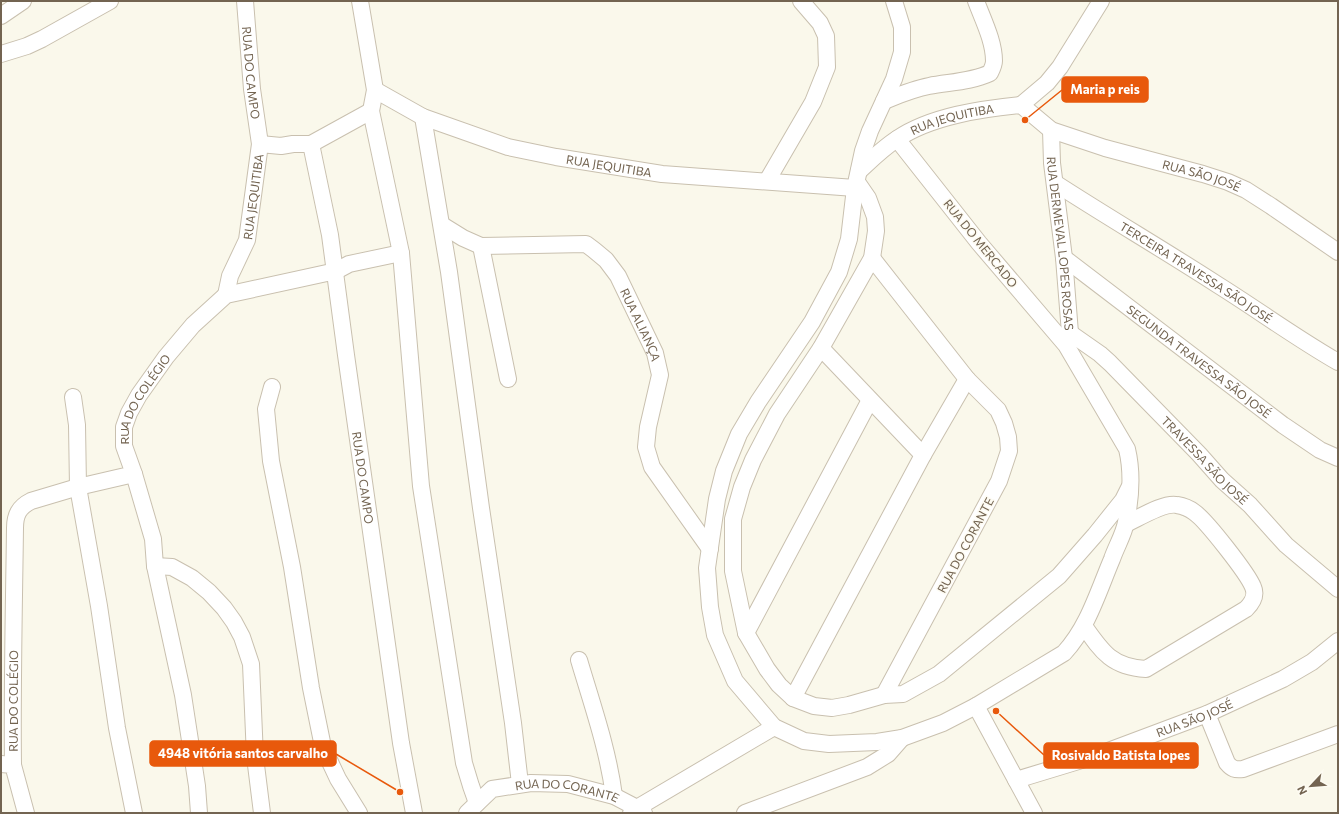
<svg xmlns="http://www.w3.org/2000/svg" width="1339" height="814" font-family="Commissioner,sans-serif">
<rect width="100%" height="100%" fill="#faf8eb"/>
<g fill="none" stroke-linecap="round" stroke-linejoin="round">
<defs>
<g id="minor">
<path id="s1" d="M 245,1 L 252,89 L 260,144"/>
<polyline points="360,1 375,90 371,111 401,253 421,486 464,763 471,786 477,803"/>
<path d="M 894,1 L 902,27 L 902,52 L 894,79 L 870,131 L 863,151 L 855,188 L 849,239 L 839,272 L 812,322 L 758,402 L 739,434 L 724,471 L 717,499 L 707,568 L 710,607 L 715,635 L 735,681 L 774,727 L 804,741 L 829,744 L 877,742 L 902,738 L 943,723 L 976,706 L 1064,653 C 1088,627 1098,592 1112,559 C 1116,547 1124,534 1126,522 C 1131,497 1133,474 1127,449 L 1066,345 L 979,243 L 897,139"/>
<polyline points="1,16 23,1"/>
<polyline points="1,54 27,46 42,39 110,1"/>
<path id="s2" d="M 375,90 L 423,117 L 508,147 L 556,157 L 662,174 L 855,188"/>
<path d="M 884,101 C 899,95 913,89 929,86 C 949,82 971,82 990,73 C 992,69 994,65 994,61 C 994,41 983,20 976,1"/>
<polyline points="1021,105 1047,83 1060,67 1101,1"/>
<polyline points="423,117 449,272 481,508 513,723 520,784"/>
<path id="s3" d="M 1051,130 L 1052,163 L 1064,258 L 1070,333 L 1067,343"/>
<path id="s4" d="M 311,144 L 330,235 L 346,355 L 401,743 L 414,813"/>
<path id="s5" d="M 859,171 C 871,160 883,148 897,139 C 931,116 981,109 1021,105 L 1051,130 L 1105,148 L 1203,174 L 1228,182 L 1246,190 L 1271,206 L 1338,252"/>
<polyline points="767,181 813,102 827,67 826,36 820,23 801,1"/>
<polyline points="857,182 868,198 875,217 876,231 872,258 821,348 777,414 753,460 742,487 733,519 733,571 746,633 767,669 779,685 793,698 814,706 832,708 849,705 884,695 903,694 939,674 1059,576 1095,535 1123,500 1129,488"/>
<path id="s6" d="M 1055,183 C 1109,218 1164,250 1218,285 C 1258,310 1296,338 1338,362"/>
<path id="s7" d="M 442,225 L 463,238 L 481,246 L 586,244 L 594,250 L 606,260 L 618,276 L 655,353 L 660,375 L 648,427 L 646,447 L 652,467 L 710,549"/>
<polyline points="481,246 508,379"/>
<polyline points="872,258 967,379 998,410 1004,423 1008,437 1009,451 999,481 884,695"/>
<path id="s8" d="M 1064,258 L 1283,425 L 1320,450 L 1338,458"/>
<path id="s9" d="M 226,295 L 230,276 L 247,240 L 260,144 L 281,146 L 293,144 L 311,144 L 371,111"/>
<path id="s10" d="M 1070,333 L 1100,354 L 1110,363 L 1199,454 L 1222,480 L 1250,505 L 1286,545 L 1338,589"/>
<polyline points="821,348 923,455"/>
<polyline points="272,387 266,409 271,461 292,567 311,688 323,747 338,779 359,813"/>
<polyline points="73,397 77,425 78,487 99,606 117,728 134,813"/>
<polyline points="134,474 153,539 155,566 183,695 197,786 199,813"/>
<polyline points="155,566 172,567 192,578 209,592 224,608 234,622 242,637 251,664 255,757 262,813"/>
<path d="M 1084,626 C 1102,652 1112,667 1146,669 L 1246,609 C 1252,603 1257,596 1253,587 C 1248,574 1206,520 1194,512 C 1190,509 1183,506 1177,505 C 1164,502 1139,518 1126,524"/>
<polyline points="746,633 870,400"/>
<path d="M 579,660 C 592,704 608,749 614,796"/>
<polyline points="793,698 923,455 967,379"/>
<polyline points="976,706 1034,813"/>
<path d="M 1207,714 L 1227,763 C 1232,769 1235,770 1243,769 L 1338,734"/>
<polyline points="1,764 13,765 26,813"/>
<path id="s11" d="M 13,765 C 12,686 14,607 15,528 C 15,515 19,507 31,501 L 78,487 L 134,474 L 124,446 L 124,427 L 129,413 L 139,395 L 166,357 L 193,325 L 226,295 L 336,271 L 349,264 L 401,253"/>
<path id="s12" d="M 1016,780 L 1095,756 L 1207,714 L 1283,679 L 1312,662 L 1338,641"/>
<path id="s13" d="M 467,813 L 492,789 L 531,783 L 568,784 L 614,796 L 637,808 L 644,813"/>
<polyline points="631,813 637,808 774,727"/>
<polyline points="745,813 867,767 888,754 902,738"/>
</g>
</defs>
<use href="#minor" stroke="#c9c0af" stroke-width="18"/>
<use href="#minor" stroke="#fff" stroke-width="16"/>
</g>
<g text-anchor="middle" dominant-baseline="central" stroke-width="3" stroke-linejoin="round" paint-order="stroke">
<g font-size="12" fill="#736451" stroke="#fdfbf2">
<text stroke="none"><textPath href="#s1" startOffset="72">RUA DO CAMPO</textPath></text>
<text stroke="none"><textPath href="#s5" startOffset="109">RUA JEQUITIBA</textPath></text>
<text stroke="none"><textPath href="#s2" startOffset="248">RUA JEQUITIBA</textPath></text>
<text stroke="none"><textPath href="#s5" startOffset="376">RUA SÃO JOSÉ</textPath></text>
<text stroke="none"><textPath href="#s9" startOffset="103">RUA JEQUITIBA</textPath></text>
<text transform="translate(981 243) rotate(51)">RUA DO MERCADO</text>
<text stroke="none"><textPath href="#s3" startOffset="114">RUA DERMEVAL LOPES ROSAS</textPath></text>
<text stroke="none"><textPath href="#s6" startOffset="167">TERCEIRA TRAVESSA SÃO JOSÉ</textPath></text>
<text stroke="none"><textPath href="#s7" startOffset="249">RUA ALIANÇA</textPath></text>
<text stroke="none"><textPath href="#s8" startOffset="170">SEGUNDA TRAVESSA SÃO JOSÉ</textPath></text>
<text stroke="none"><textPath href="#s11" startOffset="459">RUA DO COLÉGIO</textPath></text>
<text stroke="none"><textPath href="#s10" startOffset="186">TRAVESSA SÃO JOSÉ</textPath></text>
<text stroke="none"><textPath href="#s4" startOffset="338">RUA DO CAMPO</textPath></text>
<text transform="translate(965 545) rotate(-62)">RUA DO CORANTE</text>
<text stroke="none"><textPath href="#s11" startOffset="64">RUA DO COLÉGIO</textPath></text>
<text stroke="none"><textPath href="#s12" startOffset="189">RUA SÃO JOSÉ</textPath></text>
<text stroke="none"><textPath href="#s13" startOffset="111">RUA DO CORANTE</textPath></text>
</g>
</g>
<path fill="none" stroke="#e8590c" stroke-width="1.5" d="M1025 120L1062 90M400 792L336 754M996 711L1044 755"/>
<g fill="#e8590c" stroke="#fdfbf2" stroke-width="1.5">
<circle cx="1025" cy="120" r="4"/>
<circle cx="400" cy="792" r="4"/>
<circle cx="996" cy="711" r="4"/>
</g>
<g fill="#e8590c" stroke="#e8590c" stroke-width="1.5">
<rect x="1062" y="77" width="86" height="25" rx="4"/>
<rect x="150" y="741" width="186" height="25" rx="4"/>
<rect x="1044" y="743" width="154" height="25" rx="4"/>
</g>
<g font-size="13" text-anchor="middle" font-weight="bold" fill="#fff">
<text x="1105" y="94">Maria p reis</text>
<text x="243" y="758">4948 vitória santos carvalho</text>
<text x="1121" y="760">Rosivaldo Batista lopes</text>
</g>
<rect width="1339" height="814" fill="none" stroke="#736451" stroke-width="4"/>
<g transform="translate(1311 786) rotate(244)" stroke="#fdfbf2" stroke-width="3" paint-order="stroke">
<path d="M0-3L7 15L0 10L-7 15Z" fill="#736451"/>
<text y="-6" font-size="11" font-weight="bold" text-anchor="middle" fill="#736451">N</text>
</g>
</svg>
